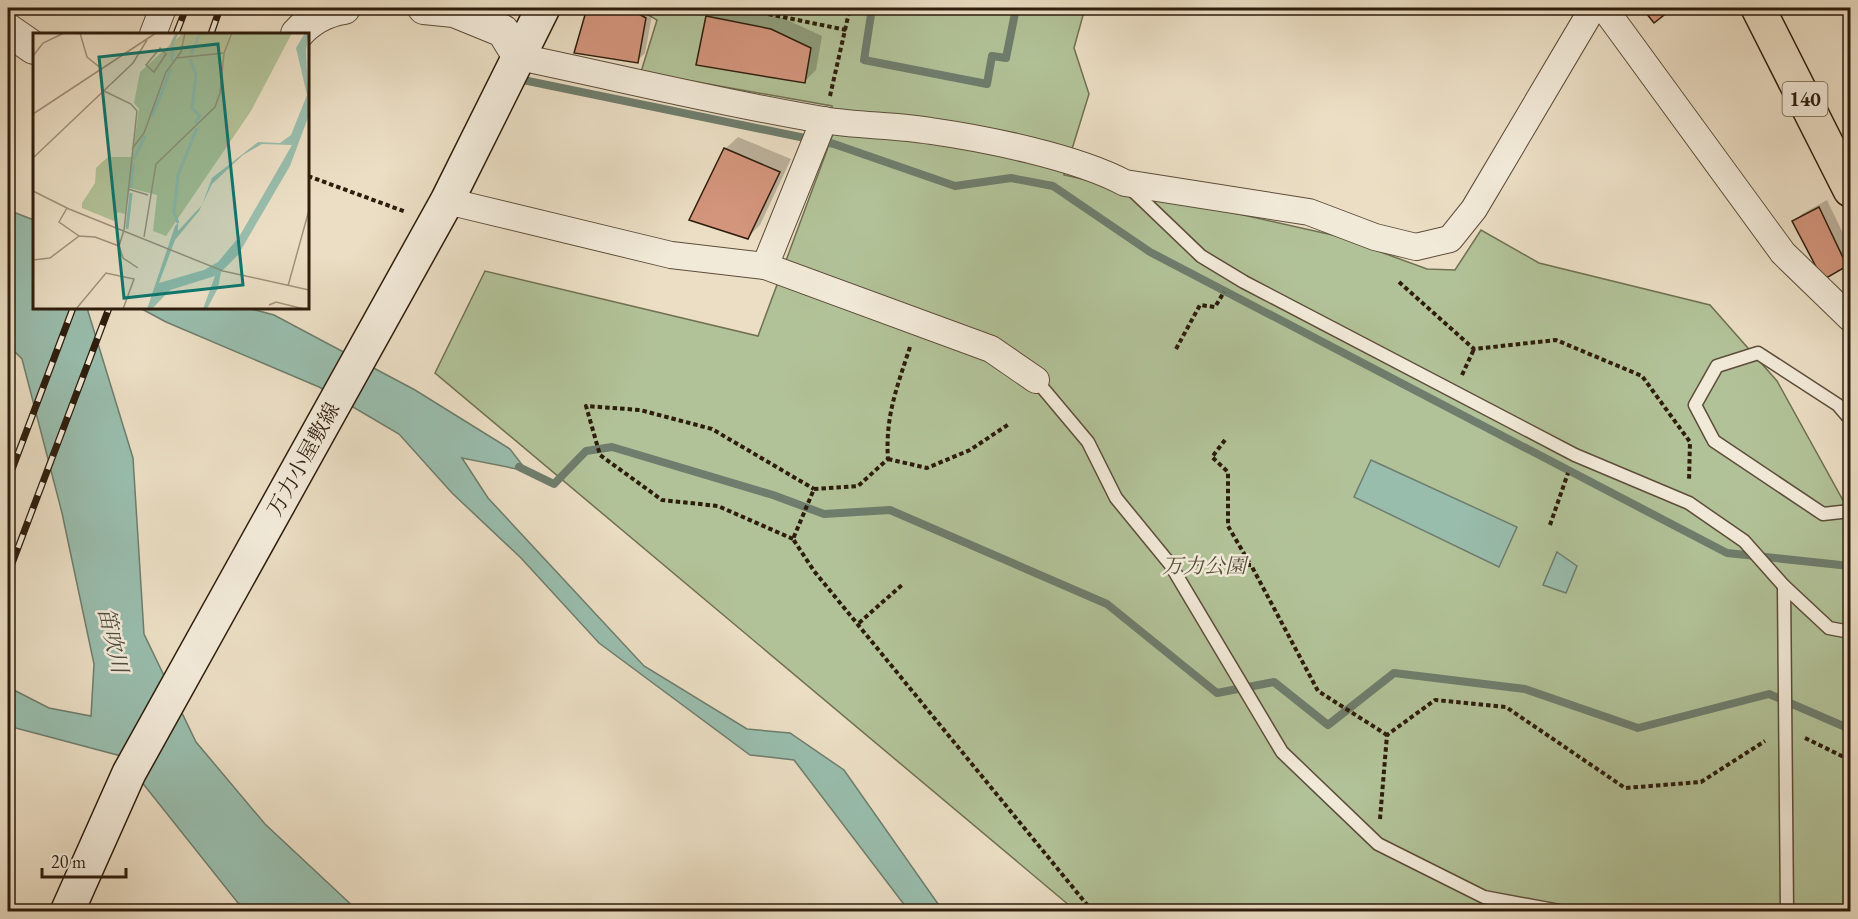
<svg xmlns="http://www.w3.org/2000/svg" width="1858" height="919" font-family="'EB Garamond','Noto Serif JP',serif">
<rect width="100%" height="100%" fill="#ebdec4"/>
<filter id="stains"><feTurbulence type="fractalNoise" baseFrequency=".00333" numOctaves="4"/><feColorMatrix values="0 0 0 0 .2 0 0 0 0 .09 0 0 0 0 .02 0 0 0 .5 -.17"/></filter>
<radialGradient id="worn" r=".72"><stop offset=".6" stop-color="#630" stop-opacity="0"/><stop offset="1" stop-color="#630" stop-opacity=".3"/></radialGradient>
<polygon fill="#b2c298" stroke="#707052" stroke-width="1.5" points="637,8 1085,8 1074,48 1089,94 1064,175 1337,236 1427,269 1455,270 1481,230 1539,263 1710,305 1777,381 1850,513 1850,911 1076,911 435,373 485,271 758,336 833,134 832,106 641,72 657,20"/>
<g fill="#99bdad" stroke="#6e7d6d" stroke-width="1.5">
<polygon points="8,210 34,220 34,308 87,308 133,458 144,634 196,742 265,824 358,911 253,911 238,903 121,756 8,726 8,687 49,708 91,716 94,664 62,513 22,359 8,345"/>
<polygon points="140,308 248,308 274,315 415,390 510,449 527,471 462,458 488,498 644,666 747,729 790,733 844,770 943,911 909,911 794,760 750,755 599,643 521,558 452,493 399,434 319,387 166,322"/>
<polygon points="1371,460 1517,527 1499,567 1354,497"/>
<polygon points="1557,552 1577,566 1566,593 1543,585"/>
</g>
<g fill="#0003">
<polygon points="589,8 649,8 653,10 645,53 637,61 576,52"/>
<polygon points="716,8 735,8 783,18 822,36 816,70 804,82 707,16"/>
<polygon points="738,137 791,159 760,225 748,237 725,149"/>
<polygon points="1827,200 1850,248 1850,261 1823,278 1794,222 1802,214"/>
</g>
<g fill="none" stroke-linecap="round" stroke-linejoin="round">
<g stroke="#6e7d6d" stroke-width="8">
<polyline points="872,8 864,60 987,84 992,56 1006,58 1016,8"/>
<polyline points="523,80 834,144 955,186 1011,178 1053,186 1150,252 1727,553 1850,566"/>
<polyline points="519,467 554,484 586,451 612,447 773,495 824,514 890,510 1107,604 1217,693 1274,682 1328,725 1394,673 1525,689 1638,728 1769,694 1850,729"/>
</g>
</g>
<g fill="#d3957c" stroke="#2e1d0c" stroke-width="1.5">
<polygon points="587,8 628,8 646,18 638,63 574,53"/>
<polygon points="1642,8 1673,8 1654,23"/>
<polygon points="706,16 771,29 811,48 805,83 696,65"/>
<polygon points="724,148 780,172 748,239 689,220"/>
<polygon points="1819,207 1847,266 1823,280 1792,221"/>
</g>
<g fill="none" stroke-linecap="round" stroke-linejoin="round">
<defs>
<g id="service">
<polyline points="1130,188 1201,256 1244,282 1575,455 1689,503 1744,541 1784,586 1829,628 1850,632"/>
<polyline points="1036,380 1088,442 1116,498 1170,564 1282,752 1378,844 1484,897 1565,912"/>
<polyline points="1850,419 1838,405 1758,353 1717,366 1695,405 1714,441 1823,514 1850,511"/>
<polyline points="1784,586 1787,912"/>
</g>
<g id="minor">
<polyline points="1604,8 1783,253 1850,318"/>
<polyline points="153,34 163,8"/>
<path d="M 519,57 C 620,78 721,103 823,120 C 858,126 896,125 931,131 C 987,139 1076,157 1125,183 L 1309,212 L 1375,237 L 1416,247 L 1450,239 L 1474,209 L 1593,8"/>
<polyline points="447,201 671,255 765,266 991,349 1036,380"/>
<polyline points="765,266 824,120"/>
</g>
<g id="tertiary">
<polyline points="424,8 454,11 503,31 519,57"/>
<polyline points="8,30 34,48"/>
<path d="M 297,34 C 310,19 325,11 344,8"/>
</g>
<polyline id="secondary" points="67,912 129,773 447,201 543,8"/>
<polyline id="trunk" points="1758,8 1850,190"/>
</defs>
<use href="#service" stroke="#5d4d3a" stroke-width="15"/>
<use href="#minor" stroke="#5d4d3a" stroke-width="28"/>
<use href="#tertiary" stroke="#5d4d3a" stroke-width="34"/>
<use href="#secondary" stroke="#2e1d0c" stroke-width="36"/>
<use href="#trunk" stroke="#2e1d0c" stroke-width="36"/>
<g stroke="#2e1d0c" stroke-width="4" stroke-dasharray="4.5 3" stroke-linecap="butt">
<polyline points="739,8 846,30"/>
<polyline points="830,96 850,8"/>
<polyline points="308,176 406,212"/>
<polyline points="1399,282 1474,349 1556,340 1642,376 1690,442 1689,481"/>
<path d="M 910,347 C 897,387 885,417 888,459 L 858,486 L 814,489 L 793,539 L 814,571 L 1093,912"/>
<polyline points="1176,349 1200,305 1215,307 1224,292"/>
<polyline points="1462,375 1474,349"/>
<polyline points="1225,440 1212,457 1228,472 1228,526 1250,564"/>
<polyline points="888,459 927,468 970,450 1009,424"/>
<polyline points="1550,525 1568,473"/>
<polyline points="793,539 718,506 662,500 600,455 586,406 640,410 712,429 814,489"/>
<polyline points="1194,564 1251,565 1318,691 1387,735"/>
<polyline points="859,623 903,584"/>
<polyline points="1805,738 1850,760"/>
<polyline points="1380,819 1387,735 1435,700 1506,707 1625,788 1701,782 1765,741"/>
</g>
<use href="#service" stroke="#f2ead9" stroke-width="12"/>
<use href="#minor" stroke="#f2ead9" stroke-width="26"/>
<use href="#tertiary" stroke="#f2ead9" stroke-width="32"/>
<use href="#secondary" stroke="#f2ead9" stroke-width="33"/>
<use href="#trunk" stroke="#ebdec4" stroke-width="33"/>
<defs>
<g id="rail">
<polyline points="176,34 186,8"/>
<polyline points="211,34 220,8"/>
<polyline points="8,480 73,308"/>
<polyline points="8,574 109,308"/>
</g>
</defs>
<use href="#rail" stroke="#2e1d0c" stroke-width="7"/>
<use href="#rail" stroke="#f2ead9" stroke-width="4.5" stroke-dasharray="14" stroke-linecap="butt"/>
</g>
<g text-anchor="middle" dominant-baseline="central" stroke-width="5" stroke-linejoin="round" paint-order="stroke">
<rect fill="#f2ead9" stroke="#695a4a" stroke-width="1.5" x="1782.5" y="82" width="45" height="34" rx="4.5"/>
<g font-size="20" font-weight="bold" fill="#2e1d0c">
<text x="1805" y="99">140</text>
</g>
<g font-size="21" fill="#2e1d0c" stroke="#f2ead9">
<text transform="translate(303 459) rotate(-61)">万力小屋敷線</text>
</g>
<g font-size="21" font-style="italic" fill="#564f36" stroke="#f2ead9">
<text x="1204" y="565">万力公園</text>
</g>
<g font-size="22" font-style="italic" fill="#4e4d3c" stroke="#f2ead9">
<text transform="translate(113 640) rotate(77)">笛吹川</text>
</g>
</g>
<g transform="translate(33 33)">
<rect width="276" height="276" fill="#ebdec4"/>
<path d="M 150,0 L 259,0 L 218,78 L 133,203 L 120,198 L 124,162 L 97,155 L 92,181 L 85,179 L 81,188 L 49,175 L 49,170 L 62,150 L 63,135 L 67,131 L 75,124 L 99,124 L 106,76 L 101,70 L 107,39 Z" fill="#b2c298"/>
<path d="M 272,0 L 276,0 L 273,17 L 276,82 L 257,133 L 205,222 L 188,239 L 185,255 L 174,276 L 170,276 L 182,243 L 137,257 L 119,276 L 114,276 L 142,193 L 145,190 L 145,198 L 169,172 L 179,145 L 225,109 L 247,110 L 258,102 L 274,62 L 263,15 ZM 229,111 L 259,112 L 206,204 L 185,229 L 171,237 L 126,250 L 142,207 L 166,178 L 179,151 L 210,122 Z" fill="#99bdad" fill-rule="evenodd"/>
<path fill="none" stroke="#99bdad" stroke-width="3" d="M 158,21 L 167,0M 157,26 L 163,42 L 159,75 L 167,83 L 162,90M 139,28 L 139,11 L 144,0M 119,84 L 138,36M 101,126 L 112,103M 98,155 L 100,130M 145,190 L 141,179 L 145,142 L 164,95M 94,196 L 98,160"/>
<path fill="none" stroke="#9f917a" stroke-width="1.5" d="M 47,0 L 54,24 L 69,36M 127,15 L 133,21 L 121,39 L 113,32 ZM 0,23 L 10,10 L 31,0M 143,25 L 191,20M 69,57 L 98,71 L 104,78 L 91,197 L 86,213 L 90,225 L 105,235M 0,81 L 123,0M 99,116 L 111,100 L 133,39 L 148,19 L 152,0M 0,125 L 100,30 L 114,7M 95,156 L 115,162M 0,158 L 36,176 L 190,238 L 276,257M 46,203 L 62,204 L 86,213M 111,204 L 123,131 L 182,74 L 187,60 L 191,20 L 199,0M 0,227 L 17,225 L 46,203 L 26,189 L 34,175M 255,253 L 276,177M 236,272 L 243,269 L 271,276M 43,276 L 73,240 L 101,246 L 90,276"/>
<path fill="#0f766e" fill-opacity="0.15" stroke="#0f766e" stroke-width="3" d="M 185,11 L 210,252 L 91,265 L 66,24 Z"/>
<rect width="276" height="276" fill="none" stroke="#2e1d0c" stroke-width="3"/>
</g>
<rect width="1858" height="919" fill="none" stroke="#ebdec4" stroke-width="30"/>
<rect x="9" y="9" width="1840" height="901" fill="none" stroke="#2e1d0c" stroke-width="3"/>
<rect x="15" y="15" width="1828" height="889" fill="none" stroke="#2e1d0c" stroke-width="1.5"/>
<path d="M42 868v9h84v-9" fill="none" stroke="#2e1d0c" stroke-width="3"/>
<text x="51" y="868" font-size="18" fill="#2e1d0c" stroke="#f2ead9" stroke-width="4.5" paint-order="stroke">20 m</text>
<rect width="100%" height="100%" filter="url(#stains)"/>
<rect width="100%" height="100%" fill="url(#worn)"/>
</svg>
